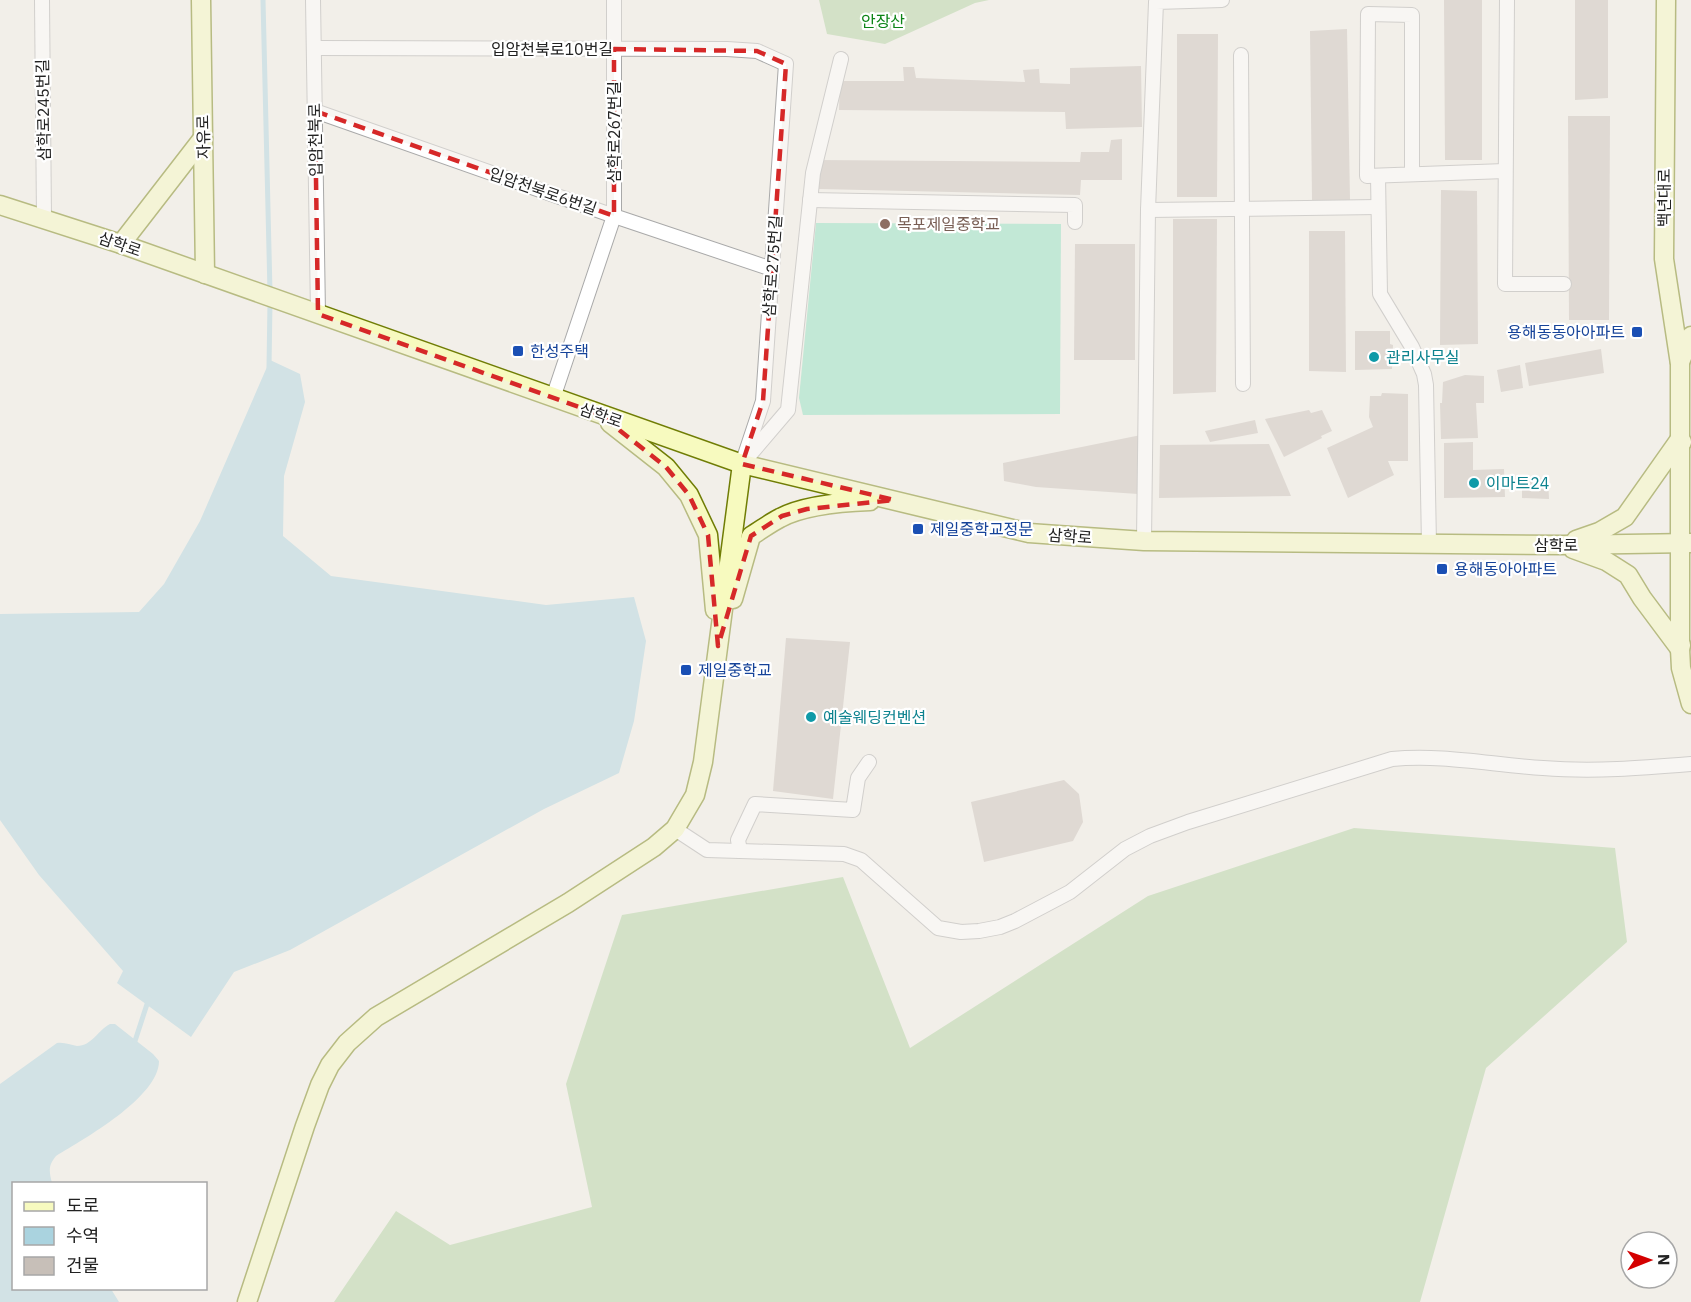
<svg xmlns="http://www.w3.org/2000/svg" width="1691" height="1302" font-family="'IBM Plex Sans','Noto Sans KR',sans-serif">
<rect width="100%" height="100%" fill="#f2efe9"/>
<g fill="#add19e">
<polygon points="819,0 989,0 975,3 885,44 827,34"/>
<polygon points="1354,828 1615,848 1627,942 1486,1068 1420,1302 334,1302 396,1211 450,1245 592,1207 566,1084 622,915 843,877 910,1048 1148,896"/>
</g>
<polygon fill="#88e0be" points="816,223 1061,224 1060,414 803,415 799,398"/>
<g fill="#aad3df">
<polygon points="270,360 300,374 305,402 284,476 283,536 331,576 546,605 634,597 646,641 634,721 619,773 544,809 290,950 234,972 191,1037 117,983 123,971 39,875 0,820 0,614 139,612 164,584 200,521"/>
<path d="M 110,1024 L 115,1024 L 153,1054 L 159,1061 C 159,1097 84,1139 56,1156 C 48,1166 49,1171 52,1183 L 14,1184 L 14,1288 L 111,1289 L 119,1302 L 0,1302 L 0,1084 L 57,1043 C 65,1042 70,1045 77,1046 C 92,1046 98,1030 110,1024 Z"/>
</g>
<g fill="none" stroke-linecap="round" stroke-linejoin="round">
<g stroke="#aad3df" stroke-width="5">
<polyline points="263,0 270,292"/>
<polyline points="269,367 270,302"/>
<polyline points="135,1041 149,998"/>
</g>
</g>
<g fill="#c7bfb8">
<polygon points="1444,0 1482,0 1482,160 1445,160"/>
<polygon points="1575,0 1608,0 1608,98 1575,100"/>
<polygon points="1347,29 1350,200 1312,200 1310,31"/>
<polygon points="1177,34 1218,34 1217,197 1177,197"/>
<polygon points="1141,66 1142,127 1066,129 1065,112 839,110 840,81 904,81 903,67 914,67 916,78 1025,82 1023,70 1039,69 1040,83 1070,84 1070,68"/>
<polygon points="1568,116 1610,116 1609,320 1569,320"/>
<polygon points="1122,139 1122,180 1081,180 1080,195 819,189 816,160 1080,162 1081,152 1109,152 1111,140"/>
<polygon points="1441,190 1477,191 1478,344 1440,345"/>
<polygon points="1173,219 1217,219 1216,392 1173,394"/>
<polygon points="1309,231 1345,231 1346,372 1309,371"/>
<polygon points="1075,244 1135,244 1135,360 1074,360"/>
<polygon points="1355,331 1390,331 1390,344 1393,345 1392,369 1355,370"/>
<polygon points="1601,349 1604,373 1529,386 1525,363"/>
<polygon points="1520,365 1523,388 1501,392 1497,370"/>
<polygon points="1465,375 1484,376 1484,403 1476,403 1478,438 1441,439 1440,403 1442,403 1443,382"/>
<polygon points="1382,393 1408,394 1408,461 1388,461 1394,475 1348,498 1327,448 1373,427 1369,417 1370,396 1381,396"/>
<polygon points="1309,410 1311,413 1322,410 1332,431 1321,436 1322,438 1284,457 1265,419"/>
<polygon points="1255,420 1258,433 1210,442 1205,431"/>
<polygon points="1141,435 1138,494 1036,487 1004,481 1003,463"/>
<polygon points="1473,442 1473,470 1504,469 1505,497 1444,498 1444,443"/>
<polygon points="1269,444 1291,496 1159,498 1160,445"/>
<polygon points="1548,478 1549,499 1522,498 1522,479"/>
<polygon points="786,638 850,642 833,799 773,791"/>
<polygon points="1064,780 1079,794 1083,822 1073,841 984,862 971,802"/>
</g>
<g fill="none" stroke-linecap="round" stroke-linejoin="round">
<defs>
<g id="street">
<polyline points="42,0 44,219"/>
<polyline points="313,0 318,314"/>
<polyline points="1507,0 1505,284 1564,284"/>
<polyline points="314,48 727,49 757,51 786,64 763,401 742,464"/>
<polyline points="1241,55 1243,384"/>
<polyline points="315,111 614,216 772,269"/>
<polyline points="1412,174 1412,15 1368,14 1367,176 1505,171"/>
<polyline points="1378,176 1380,294 1412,347 1424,374 1426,385 1429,544"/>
<polyline points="810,200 1075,205 1075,222"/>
<polyline points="1148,210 1378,207"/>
<polyline points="553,398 614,216 614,0"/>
<polyline points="747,458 788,410 813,173 841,59"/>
<polyline points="1144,541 1148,210 1156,2 1222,0"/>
<path d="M 675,829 L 707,850 L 844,854 L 861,860 L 938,928 L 961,932 L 979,931 L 1000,927 L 1015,921 L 1070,892 L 1125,849 L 1150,836 L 1188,822 L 1392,759 C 1442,754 1493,765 1543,768 C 1593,772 1642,768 1691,764"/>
<polyline points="740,851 738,840 755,804 853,810 858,778 869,762"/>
</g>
<g id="secondary">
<polyline points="201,0 205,274"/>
<polyline points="1666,0 1664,259 1680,364 1680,649 1681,668 1691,704"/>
<polyline points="0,205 121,244 742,464 1029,533 1144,541 1563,545 1691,543"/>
<polyline points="121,244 203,138"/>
<polyline points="1680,362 1691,336"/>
<polyline points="610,423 666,467 689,495 708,535 715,610"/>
<polyline points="1576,540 1599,532 1625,517 1680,439 1682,442"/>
<polyline points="1573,549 1606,561 1628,575 1642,598 1680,649 1681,645"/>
<path d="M 733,599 L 751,536 C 761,530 770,523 780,518 C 804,505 844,502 870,501"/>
<polyline points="247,1302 305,1126 320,1085 330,1065 347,1043 376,1017 568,903 654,847 675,829 695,795 703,762 742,464"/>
</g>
</defs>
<use href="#street" stroke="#a9a9a9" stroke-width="16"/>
<use href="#secondary" stroke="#707d05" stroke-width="21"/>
<use href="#street" stroke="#fff" stroke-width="14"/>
<use href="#secondary" stroke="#f7fabf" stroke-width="18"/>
</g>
<path d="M0 0H1691V1302H0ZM 614,49 L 757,51 L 786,64 L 763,401 L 742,464 L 894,500 L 807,509 L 782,516 L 751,536 L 718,646 L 708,535 L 689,495 L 666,467 L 599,414 L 318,314 L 315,111 L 614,216 Z" fill="#f2efe9" fill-opacity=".55" fill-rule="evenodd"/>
<path fill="none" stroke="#d62828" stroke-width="4.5" stroke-dasharray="12 8" stroke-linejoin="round" d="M 614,49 L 757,51 L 786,64 L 763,401 L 742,464 L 894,500 L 807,509 L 782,516 L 751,536 L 718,646 L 708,535 L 689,495 L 666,467 L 599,414 L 318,314 L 315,111 L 614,216 Z"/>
<circle fill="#8d6e63" stroke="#fff" stroke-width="2" cx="885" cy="224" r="6"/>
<g fill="#1a4fb4" stroke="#fff" stroke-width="2">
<rect x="1631" y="326" width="12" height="12" rx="3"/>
<rect x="512" y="345" width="12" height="12" rx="3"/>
<rect x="912" y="523" width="12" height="12" rx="3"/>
<rect x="1436" y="563" width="12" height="12" rx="3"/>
<rect x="680" y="664" width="12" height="12" rx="3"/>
</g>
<g fill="#0f9aa8" stroke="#fff" stroke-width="2">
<circle cx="1374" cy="357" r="6"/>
<circle cx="1474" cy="483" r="6"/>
<circle cx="811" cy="717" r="6"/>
</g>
<g text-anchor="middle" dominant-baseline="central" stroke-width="4.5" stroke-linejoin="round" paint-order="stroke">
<g font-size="16" fill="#0c8416" stroke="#fff">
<text x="883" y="21">안장산</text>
</g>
<g font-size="16" fill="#222" stroke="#fff">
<text x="552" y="49">입암천북로10번길</text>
<text transform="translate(43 110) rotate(-91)">삼학로245번길</text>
<text transform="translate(614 132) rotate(-90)">삼학로267번길</text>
<text transform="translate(203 137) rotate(-91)">자유로</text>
<text transform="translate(315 140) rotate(-91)">입암천북로</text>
<text transform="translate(543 191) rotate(19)">입암천북로6번길</text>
<text transform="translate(1664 198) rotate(-90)">백년대로</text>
<text transform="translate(120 244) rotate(19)">삼학로</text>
<text transform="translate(772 266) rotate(-86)">삼학로275번길</text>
<text transform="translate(601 415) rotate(19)">삼학로</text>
<text transform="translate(1070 536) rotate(4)">삼학로</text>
<text x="1556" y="545">삼학로</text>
</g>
<g font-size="16" fill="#785e54" stroke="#fff" text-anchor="start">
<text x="897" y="224">목포제일중학교</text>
</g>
<g font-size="16" fill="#164399" stroke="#fff" text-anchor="start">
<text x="1625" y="332" text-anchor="end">용해동동아아파트</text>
<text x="530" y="351">한성주택</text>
<text x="930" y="529">제일중학교정문</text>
<text x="1454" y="569">용해동아아파트</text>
<text x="698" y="670">제일중학교</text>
</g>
<g font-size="16" fill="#0d838f" stroke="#fff" text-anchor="start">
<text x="1386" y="357">관리사무실</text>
<text x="1486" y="483">이마트24</text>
<text x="823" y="717">예술웨딩컨벤션</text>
</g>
</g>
<rect x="12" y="1182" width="195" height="108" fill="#ffffff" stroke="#a7a7a7" stroke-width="1.5"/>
<rect x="24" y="1202" width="30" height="9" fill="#f7fabf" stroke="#a7a7a7" stroke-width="1.5"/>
<text x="66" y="1212" font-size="18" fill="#222222">도로</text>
<rect x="24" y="1227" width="30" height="18" fill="#aad3df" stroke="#a7a7a7" stroke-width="1.5"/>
<text x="66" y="1242" font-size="18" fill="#222222">수역</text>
<rect x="24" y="1257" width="30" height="18" fill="#c7bfb8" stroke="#a7a7a7" stroke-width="1.5"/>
<text x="66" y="1272" font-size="18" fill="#222222">건물</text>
<g transform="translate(1649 1260) rotate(89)"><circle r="28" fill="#ffffff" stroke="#a7a7a7" stroke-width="1.5"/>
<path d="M0-4.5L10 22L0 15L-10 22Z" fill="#d40000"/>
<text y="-9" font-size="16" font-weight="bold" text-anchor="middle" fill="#222222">N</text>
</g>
</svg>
